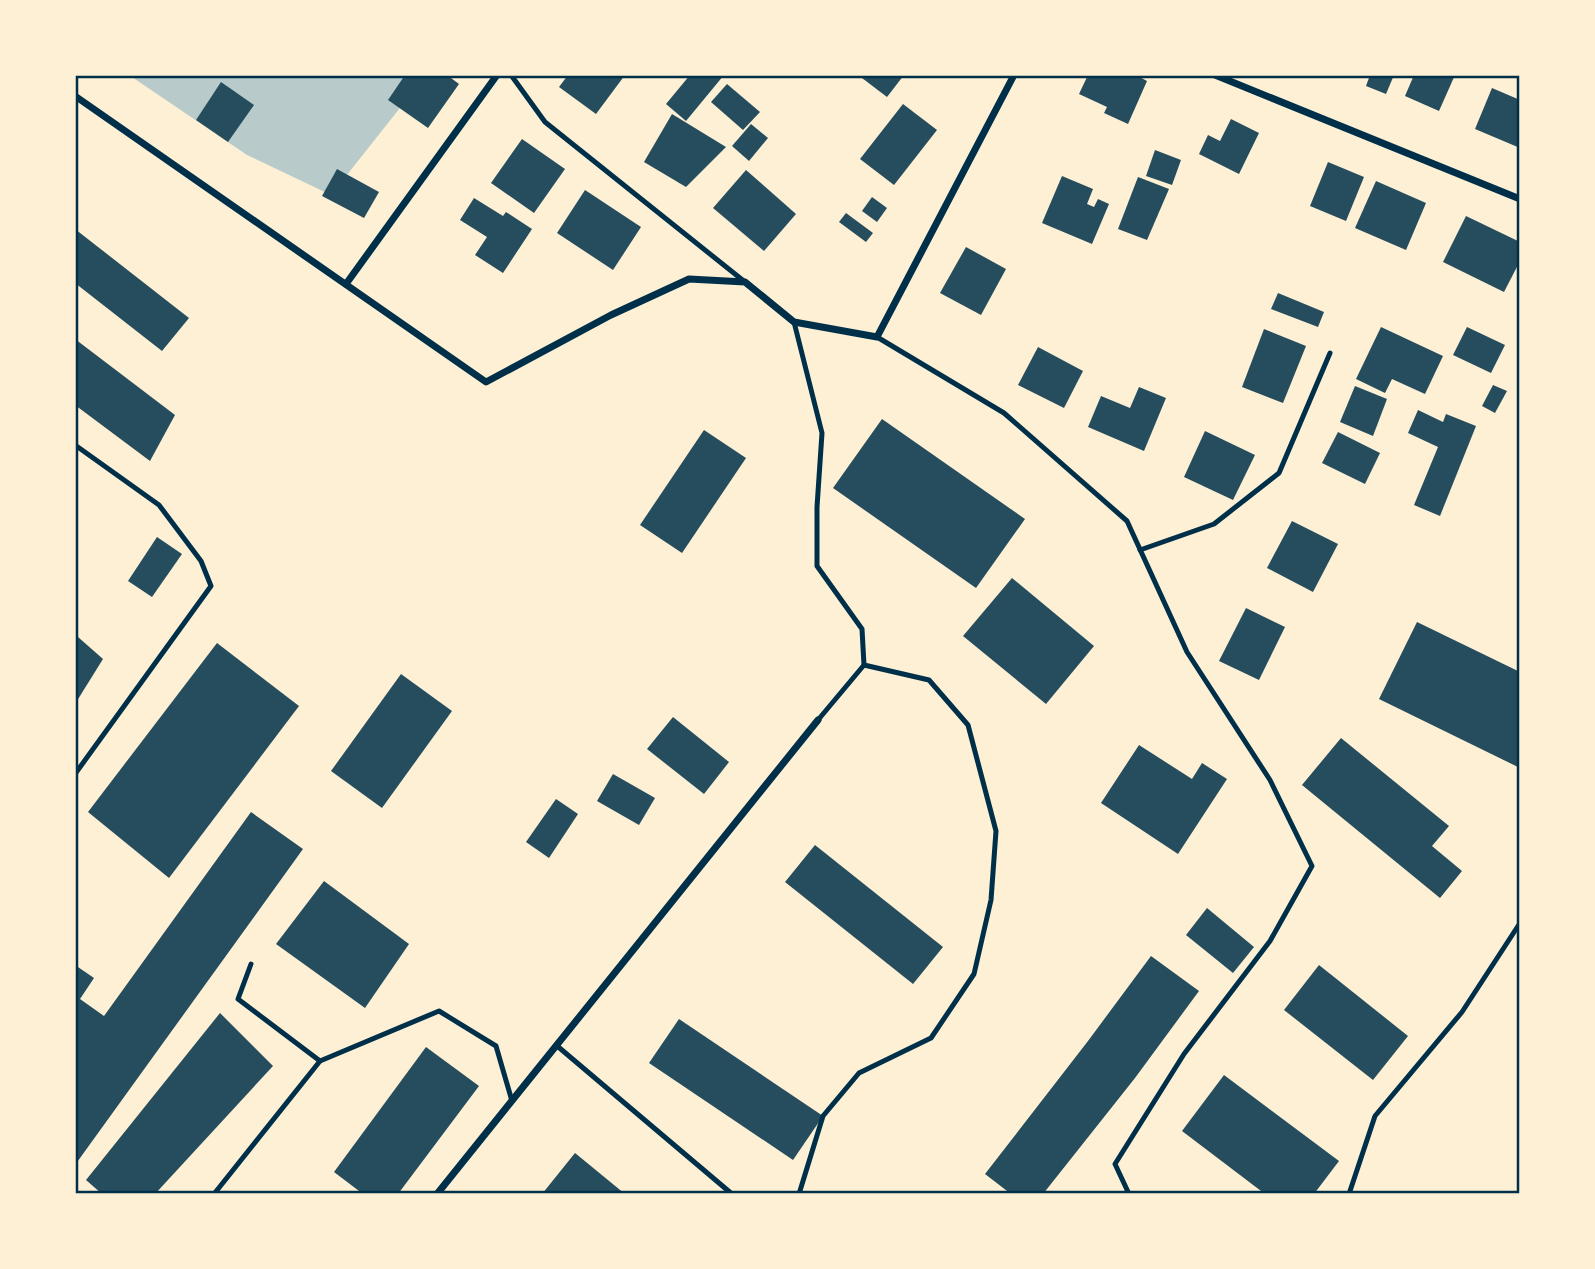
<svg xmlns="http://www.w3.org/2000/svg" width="1595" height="1269" font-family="Barlow,sans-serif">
<rect width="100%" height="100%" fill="#fdf0d5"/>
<polygon fill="#b9caca" points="129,75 426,75 331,195 247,155"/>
<g fill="#264d5e">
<polygon points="405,75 447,75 459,84 428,128 388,100"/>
<polygon points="568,75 625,75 596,114 559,87"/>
<polygon points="690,75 724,75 686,121 666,104"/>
<polygon points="858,75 904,75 887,97"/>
<polygon points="1088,75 1136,75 1147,81 1128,124 1104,113 1107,107 1079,94"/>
<polygon points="1370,75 1394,75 1386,94 1366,86"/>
<polygon points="1414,75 1455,75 1439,111 1405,96"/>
<polygon points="221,82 254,105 228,142 196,120"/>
<polygon points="727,84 760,112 743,130 711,102"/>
<polygon points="1492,88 1520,100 1520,148 1475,129"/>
<polygon points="903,104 937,130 894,185 860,159"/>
<polygon points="672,114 726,147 686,187 644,162"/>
<polygon points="1231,119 1259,133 1239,174 1199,154 1208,135 1220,141"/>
<polygon points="751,124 768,138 749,161 732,146"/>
<polygon points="522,139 565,169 534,213 491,183"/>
<polygon points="1155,150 1181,160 1172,185 1146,176"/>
<polygon points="1328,162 1364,177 1346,221 1310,206"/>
<polygon points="337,169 379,192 364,218 322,196"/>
<polygon points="746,170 796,214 764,251 713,208"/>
<polygon points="1062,176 1093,189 1087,204 1094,207 1098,199 1109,204 1092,244 1042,223"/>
<polygon points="1138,177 1169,189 1147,240 1118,229"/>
<polygon points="1376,181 1426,203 1406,250 1355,228"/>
<polygon points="585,190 641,227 613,270 557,233"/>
<polygon points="872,197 887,208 877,222 862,211"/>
<polygon points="474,198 503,216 506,212 532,229 503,273 475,255 487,237 460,220"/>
<polygon points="846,213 873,233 866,242 839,222"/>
<polygon points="1466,216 1520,242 1520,261 1504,292 1443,262"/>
<polygon points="75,229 189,318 162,351 75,283"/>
<polygon points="966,247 1006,269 981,315 940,293"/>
<polygon points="1278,293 1324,312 1318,327 1271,309"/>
<polygon points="1381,327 1443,356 1425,394 1392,379 1385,393 1356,379"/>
<polygon points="1467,327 1505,345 1491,373 1453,355"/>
<polygon points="1264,329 1306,346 1283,403 1242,387"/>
<polygon points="75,339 175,415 150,461 75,405"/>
<polygon points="1038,347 1083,371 1064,408 1018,385"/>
<polygon points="1493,385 1507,391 1495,413 1482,406"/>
<polygon points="1355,386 1387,399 1373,436 1340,422"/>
<polygon points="1139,387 1166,398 1144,451 1088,427 1101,396 1130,408"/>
<polygon points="1418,410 1443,422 1446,414 1476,426 1440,516 1414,505 1438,447 1408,433"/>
<polygon points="882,419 1025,519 976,588 833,488"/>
<polygon points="704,430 746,458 682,553 640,525"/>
<polygon points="1205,431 1255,455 1233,500 1184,477"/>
<polygon points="1338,432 1380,453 1365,484 1322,463"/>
<polygon points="1292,521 1338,544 1313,592 1267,568"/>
<polygon points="157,537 182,554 152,597 128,581"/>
<polygon points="1012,578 1094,646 1046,704 963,636"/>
<polygon points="1246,608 1285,627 1259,680 1219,661"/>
<polygon points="1417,622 1520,672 1520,768 1379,699"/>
<polygon points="78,637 103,659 75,704 75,641"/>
<polygon points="217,643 299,706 169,878 88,812"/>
<polygon points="401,674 452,711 382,808 331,771"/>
<polygon points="673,717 729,762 704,794 647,749"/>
<polygon points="1341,738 1449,826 1432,846 1462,871 1440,898 1302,785"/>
<polygon points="1139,745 1192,779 1202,763 1227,779 1178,854 1101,803"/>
<polygon points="613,774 655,798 639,825 597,801"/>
<polygon points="556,799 578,814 549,858 526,842"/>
<polygon points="251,812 303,849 75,1165 75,965 94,978 80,999 104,1016"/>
<polygon points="815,845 943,947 913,984 785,882"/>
<polygon points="324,881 409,944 365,1008 276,944"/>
<polygon points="1207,908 1254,947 1233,973 1186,935"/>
<polygon points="1151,956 1199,991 1135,1078 1043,1194 1011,1194 985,1174 1088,1041"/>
<polygon points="1319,965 1408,1036 1373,1080 1284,1010"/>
<polygon points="220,1013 273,1066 155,1194 102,1194 86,1180"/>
<polygon points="679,1019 823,1116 793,1160 649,1063"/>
<polygon points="426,1047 479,1086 398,1194 363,1194 334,1172"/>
<polygon points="1224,1075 1339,1161 1314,1194 1265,1194 1182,1131"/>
<polygon points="575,1153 625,1194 542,1194"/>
</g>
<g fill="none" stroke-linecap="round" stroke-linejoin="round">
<g stroke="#003049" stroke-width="5">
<polyline points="511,75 545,122 745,282"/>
<polyline points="794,322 822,433 817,507 817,566 862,629 864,665 818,720"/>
<polyline points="877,337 1004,413 1127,521 1187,652 1270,780 1312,866 1270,941 1184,1054 1115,1164 1129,1194"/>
<polyline points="75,445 159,505 201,561 211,586 75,774"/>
<polyline points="1140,550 1214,524 1279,473 1330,353"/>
<polyline points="556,1045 732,1194"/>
<polyline points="320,1061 439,1011 496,1046 512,1101"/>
<polyline points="214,1194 320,1061 238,999 251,964"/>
<polyline points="799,1194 823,1116 859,1073 931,1038 974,974 991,900 996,831 968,725 929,680 864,665"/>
<polyline points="1349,1194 1375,1116 1462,1012 1520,923"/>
</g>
<g stroke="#003049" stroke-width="7">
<polyline points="1215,75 1520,199"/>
<polyline points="75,96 486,382 611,315 689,279 745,282 794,322 877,337 1014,75"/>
<polyline points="346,284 497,75"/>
<polyline points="437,1194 818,720"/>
</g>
</g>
<rect width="1595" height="1269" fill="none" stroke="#fdf0d5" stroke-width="154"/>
<rect x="77" y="77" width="1441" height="1115" fill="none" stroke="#003049" stroke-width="2.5"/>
</svg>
